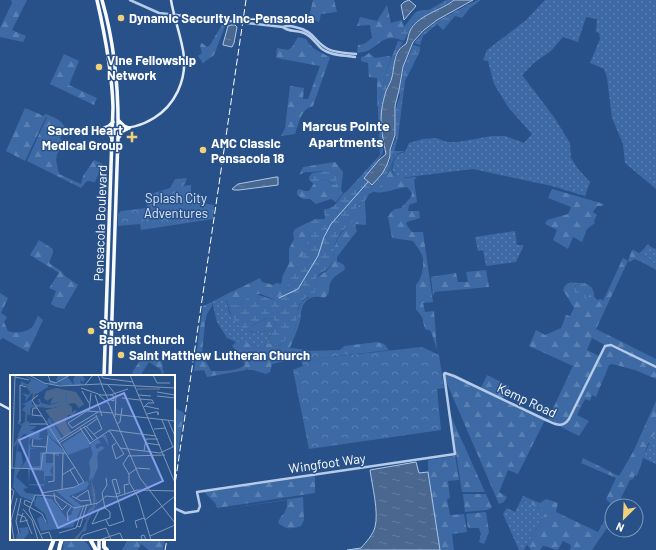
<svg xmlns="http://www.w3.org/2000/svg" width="656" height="550" font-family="Barlow,sans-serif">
<defs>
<pattern id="grass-dots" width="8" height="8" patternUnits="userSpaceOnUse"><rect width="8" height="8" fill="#3d6aa5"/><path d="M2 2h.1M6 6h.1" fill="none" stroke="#5a80b2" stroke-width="1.8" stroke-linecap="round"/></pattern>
<pattern id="forest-firs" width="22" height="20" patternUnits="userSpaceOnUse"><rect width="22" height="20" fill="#3d6aa5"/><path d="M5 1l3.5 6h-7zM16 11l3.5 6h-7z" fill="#5a80b2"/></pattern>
<pattern id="wetland-marsh" width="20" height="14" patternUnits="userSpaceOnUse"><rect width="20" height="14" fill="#3d6aa5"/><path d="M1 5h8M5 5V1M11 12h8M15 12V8" fill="none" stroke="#5a80b2"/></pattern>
<pattern id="park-crowns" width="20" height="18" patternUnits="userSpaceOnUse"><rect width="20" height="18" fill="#3d6aa5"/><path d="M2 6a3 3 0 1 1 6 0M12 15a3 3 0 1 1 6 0" fill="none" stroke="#5a80b2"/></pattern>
<pattern id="water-ripples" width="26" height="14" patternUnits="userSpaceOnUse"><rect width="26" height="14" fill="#4a678f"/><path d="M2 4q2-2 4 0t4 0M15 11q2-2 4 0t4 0" fill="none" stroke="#657ea0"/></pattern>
</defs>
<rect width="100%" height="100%" fill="#285189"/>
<g fill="url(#grass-dots)">
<polygon points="545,0 656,0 656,189 625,163 623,144 612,118 607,78 604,69 590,63 600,39 599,33 596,32 597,19 586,17 578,42 563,37 551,51 535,62 522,75 554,117 570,143 571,158 578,169 590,182 585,196 552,186 473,169 400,178 397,177 392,170 394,162 397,155 405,152 409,143 423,139 436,138 447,142 458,142 492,136 505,136 524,143 532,134 508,107 494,84 488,61 483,60 487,50 525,21"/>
<polygon points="515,231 517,245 524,245 516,262 486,266 483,250 478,251 475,237"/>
<polygon points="648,244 651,247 656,249 656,264 639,253 642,251"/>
<polygon points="225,295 229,312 239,325 252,332 257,333 273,330 263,349 246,342 236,342 227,338 217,322 212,302"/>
<polygon points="656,432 656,464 643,458 652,437"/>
<polygon points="525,501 546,512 524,550 519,550 503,514 507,508 515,512 520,502"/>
</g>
<g fill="url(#forest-firs)">
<polygon points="11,0 27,0 12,30 26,36 23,42 0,37 0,28 12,3"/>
<polygon points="313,0 334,0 337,12 321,14 319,22 309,17"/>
<path d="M 387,5 L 391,23 L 402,20 L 404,27 L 399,39 C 383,36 382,42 369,50 C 366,52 361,52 357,53 L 358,45 L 364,44 L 372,38 L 370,25 L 357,26 L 360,17 L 377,21 Z"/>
<polygon points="224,21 226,21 226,24 214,55 203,63 198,56 202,53 200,45 202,43 207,47 210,45"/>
<path d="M 298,37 L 306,39 C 311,49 320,52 330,57 L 313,106 C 301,109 299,123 295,134 L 281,136 L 285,128 L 290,86 L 304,88 L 303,99 L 308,99 L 320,66 L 276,58 L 277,48 L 288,50 L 292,47 Z"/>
<polygon points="369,53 375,58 388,56 391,57 387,69 378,108 377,102 377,78 369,77 368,63 361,61 361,57 365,56"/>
<polygon points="64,54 79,61 69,85 97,98 94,105 50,84"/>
<path d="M 25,108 L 44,116 L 45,114 C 53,116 61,120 65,127 L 60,138 L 64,143 L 57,154 L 56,160 L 59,174 L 81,184 L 83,176 L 94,160 L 103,164 L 95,182 L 87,181 L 81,188 L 27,161 L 47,117 L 46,117 L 25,161 L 6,151 Z"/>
<path d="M 394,151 L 405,151 L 397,154 L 393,162 L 391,170 C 398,182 405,177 417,177 L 414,180 L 417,202 L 409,205 L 408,211 L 419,211 L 420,218 L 407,222 L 406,224 L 412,232 L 423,232 L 433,302 L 423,303 L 425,312 L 434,311 L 437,350 L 431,331 L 425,329 L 422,317 L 416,309 L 416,285 C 422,279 425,263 422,255 C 420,251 416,245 413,241 L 392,238 L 388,217 L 391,212 L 395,209 L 401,208 L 411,197 L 412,193 L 407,187 C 396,188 385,194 374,192 C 384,185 395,163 394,151 Z"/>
<path d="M 335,162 L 343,172 L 341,190 L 343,193 L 336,202 L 331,199 L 316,204 L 310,199 L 303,199 L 297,195 L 297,191 L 299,189 L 305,191 L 309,191 L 314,183 L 324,179 L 335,185 L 338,173 C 327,168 316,173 305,172 L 299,175 L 303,167 Z"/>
<polygon points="552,189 604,204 603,206 597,206 593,212 597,215 594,221 595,223 587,229 582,242 573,237 568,249 553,240 557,230 545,224 547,220 568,214 571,207 548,198"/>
<path d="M 365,201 L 366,225 L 356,224 L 355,226 L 357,231 L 337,257 L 337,261 L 344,265 L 345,269 C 341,273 335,275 332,280 C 327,286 332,294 324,298 C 312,294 303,300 301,312 C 300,315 301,319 300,321 C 298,330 293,339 290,348 L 308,350 C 301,360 302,358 291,360 L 291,358 L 290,358 L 289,360 L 272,364 L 270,372 L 266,374 L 253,370 L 248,370 L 247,368 L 246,370 L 207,377 L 204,370 L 194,371 L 203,306 L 212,302 L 212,306 L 207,314 L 205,322 L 202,354 L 211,371 C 222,371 236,372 245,365 L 242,358 L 232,346 L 236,342 L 246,342 L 263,349 L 267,341 L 268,343 L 279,346 L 292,333 L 295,328 L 296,314 L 301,302 L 308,298 L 316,288 C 313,274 324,276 330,267 C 334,260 333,250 336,243 C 339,232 345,231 350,223 C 356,215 355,204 365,201 Z"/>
<path d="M 309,222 C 306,230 310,239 307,247 C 301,264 287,275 287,294 C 277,305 272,297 260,294 C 257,294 252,296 248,297 C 240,308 240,306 228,305 L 225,295 L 260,278 L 262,282 L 274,285 L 276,283 L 281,284 L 283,275 L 289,263 L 289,249 L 294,239 L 293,233 L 295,229 Z"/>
<polygon points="39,240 53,249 53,253 49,263 61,271 65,276 78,285 64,309 56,307 51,304 56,291 49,288 59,273 30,255"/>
<path d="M 632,250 L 634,250 L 656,264 L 656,270 L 642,262 L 634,259 L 630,262 L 628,261 L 596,329 L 656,359 L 656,366 L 610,344 L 605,345 L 592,338 L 587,350 L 599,356 L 568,419 L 564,423 L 558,424 L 548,419 L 573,366 L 529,346 L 536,330 L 545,335 L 561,328 L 566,315 L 570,316 L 574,308 L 563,290 C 566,282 570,282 578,283 L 575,285 L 573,291 C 577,295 581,295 585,299 L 591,293 L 591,287 L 592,288 L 594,293 L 594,296 L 597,300 L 601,299 L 603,301 L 623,258 L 628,261 Z"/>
<polygon points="486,270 489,287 434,292 433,296 431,277 456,273 458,282 468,282 466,272"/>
<path d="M 0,293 L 8,298 L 1,313 L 7,317 L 4,322 L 8,331 C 15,334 29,332 33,326 C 35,323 36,319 38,316 L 43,320 L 28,352 L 3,338 L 0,340 Z"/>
<polygon points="268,318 273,319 276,322 273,330 257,333 245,329"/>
<polygon points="377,342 384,344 389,350 346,355 347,354 340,354 340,350 344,346"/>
<polygon points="606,346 613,347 656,368 656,379 635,370 612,364 609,365 596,397 592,395 590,401 585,399 577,415 589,421 579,436 559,426 565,425 570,420"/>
<polygon points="145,352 162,362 164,376 160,376 162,373 160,369 149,362 140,376 137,376 132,373"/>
<polygon points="445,374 448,374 545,420 518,474 508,470 499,492 507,497 504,502 499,504 445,379"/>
<polygon points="487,375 509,386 503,398 481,388"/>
<path d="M 656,401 L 656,432 L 648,444 L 637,476 L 635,475 L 633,479 L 630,480 L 617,506 L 612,506 L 612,518 L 609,525 L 592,550 L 570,550 L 571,545 L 563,541 L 558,550 C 552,550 549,546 543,546 L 540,550 L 531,550 L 527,545 L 546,512 L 525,501 L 520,502 L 523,496 L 540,503 L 546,499 L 558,503 L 556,512 L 598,532 L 610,510 L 611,504 L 606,499 L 616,478 L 581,463 L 583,458 L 619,476 L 633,452 Z"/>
<polygon points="175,408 184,413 174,478 174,431 176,426 174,424 174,411"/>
<polygon points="450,414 485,492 462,492"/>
<polygon points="455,455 459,480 448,481 450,498 447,499 450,515 464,514 467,532 452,534 454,550 440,550 428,472 428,460 454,456"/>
<polygon points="313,476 315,476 315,493 217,508 215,503 204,492"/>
<polygon points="463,494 486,494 492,508 487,510 465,512"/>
<path d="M 303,497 L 304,520 L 301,526 C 291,529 287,530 278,523 C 281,513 288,514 287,500 L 218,510 Z"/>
<polygon points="486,512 489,532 484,544 479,542 481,534 479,528 468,528 466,514"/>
<path d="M 67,539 C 80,539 85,537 91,550 L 63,550 L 64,541 Z"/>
<polygon points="128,539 165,539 163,550 149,550 141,544 138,550 122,550"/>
</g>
<g fill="url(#wetland-marsh)">
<polygon points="446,0 453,0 418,20 412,25 404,41 398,39 404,27 415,13 421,10 429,10"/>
<polygon points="477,0 481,0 470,8 462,18 455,16 443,30 437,24 423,36 420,45 414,43 426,30 437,21"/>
<path d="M 398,41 L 403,42 L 395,56 L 392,77 L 386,89 L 382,103 L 380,126 L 383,145 L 383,152 L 380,158 L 364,178 L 372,186 L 382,175 L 390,161 L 391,150 L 396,138 L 396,108 L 400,96 L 399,92 L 404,67 L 413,45 L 420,47 L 420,51 L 405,81 L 398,137 L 394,151 L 393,160 L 384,182 L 377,190 L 369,194 L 365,201 C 352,205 359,212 354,220 C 351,226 342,229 339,235 C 333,244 335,255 331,264 C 328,271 321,271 318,276 C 314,281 317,286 315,291 C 313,296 305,297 301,302 C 295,309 298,320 295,328 C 292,335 284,341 279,346 L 268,343 L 267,341 L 271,335 L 276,322 L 273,319 L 267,318 L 245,329 C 237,326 229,313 228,305 C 247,306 239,305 251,294 C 266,294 275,306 287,294 C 287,274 300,266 306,248 C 309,240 308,232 308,223 L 315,219 L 325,219 L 324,209 C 326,209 328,209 330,208 C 338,205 340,195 347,191 L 380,155 L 378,108 L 387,69 Z"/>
<polygon points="332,170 336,170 338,172 336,185 324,179 314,184 309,180 309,177 312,173"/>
<path d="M 578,283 L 585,283 L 591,287 L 591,293 L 587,299 C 582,298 574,295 573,289 Z"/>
</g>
<g fill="url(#park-crowns)">
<polygon points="187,178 184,186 191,185 191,193 201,194 202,203 214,205 213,219 141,230 140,224 118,226 118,214 121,211 146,208 151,194 170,188 175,179"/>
<polygon points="422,347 439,355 444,388 437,389 441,430 309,449 293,370 322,358"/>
<polygon points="340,350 340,354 347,353 346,355 322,358 303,366 301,358 308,351"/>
</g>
<g fill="url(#water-ripples)" stroke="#aac6e9">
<polygon points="409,0 416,6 404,20 401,5 404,2"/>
<path d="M 454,0 L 473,0 L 437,20 L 424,30 L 413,42 L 403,67 L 399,90 L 395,106 L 395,135 L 390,150 L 390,156 L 387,165 L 382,174 L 372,185 L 364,178 L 379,160 L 386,154 C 381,129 378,117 386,91 C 388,86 391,82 392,77 C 395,65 393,51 406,44 C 408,40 408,35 410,31 C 416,16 442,10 454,0 Z"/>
<polygon points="231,25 235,25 237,27 234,43 232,47 223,45 223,44 228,26"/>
<polygon points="276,177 278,177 278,185 239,190 234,190 232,189 238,184"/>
<path d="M 416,462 L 419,473 L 428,472 L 440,550 L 347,550 L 361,548 C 366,542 373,535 375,527 C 379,512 372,485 370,470 Z"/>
</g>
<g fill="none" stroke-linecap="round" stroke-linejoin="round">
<polyline stroke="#aac6e9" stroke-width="1" points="279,298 298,289 318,256 324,237 331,224 368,182"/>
<g stroke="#b5cbe9" stroke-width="2.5">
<path d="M 130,0 L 159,13 L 283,27 C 288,25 291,26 295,27 C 315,31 314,42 328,49 C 336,53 347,53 356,54"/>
<path d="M 283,27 C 288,32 297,30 304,33 C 312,36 316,44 322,49 C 331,56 345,55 355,57"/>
<path d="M 174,508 L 185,513 L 198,511 L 200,506 L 197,492 L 455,454 L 444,374 L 445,373 L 454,376 L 546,420 C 555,424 562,429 569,419 L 605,346 L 611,345 L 656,367"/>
</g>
<g stroke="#dfe9f8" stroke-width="2.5">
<path d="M 113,128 C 127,130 143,125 154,118 C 175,105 186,81 184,57 C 182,38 174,19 171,0"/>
<polyline points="0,404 11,410"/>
</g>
<g stroke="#f7fafe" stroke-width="3.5">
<path d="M 97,0 C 105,35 112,70 113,107 L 104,376"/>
<path d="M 102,0 C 115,45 119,91 118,138 L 110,376"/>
<polyline points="119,121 124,126 129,128"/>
<polyline points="104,128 109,126 113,122"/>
<polyline points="101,131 109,133 112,138"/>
<polyline points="119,137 123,131 129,128"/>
<polyline points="99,550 99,539"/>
</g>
<g stroke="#fff" stroke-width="4">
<polyline points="90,539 96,550"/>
<polyline points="104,539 104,547 107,550"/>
<polyline points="50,550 54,539"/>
<polyline points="59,550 60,545 62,539"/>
</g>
<g stroke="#fff" stroke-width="1" stroke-dasharray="7 3" stroke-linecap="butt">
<polyline points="174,491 246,0"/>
<polyline points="165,550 167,539"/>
</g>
</g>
<g fill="#f0d07b" stroke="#285189" stroke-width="1.5">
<circle cx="121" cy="18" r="4"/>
<circle cx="99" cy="67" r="4"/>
<path d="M130 131h4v4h4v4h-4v4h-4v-4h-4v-4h4z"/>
<circle cx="203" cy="150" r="4"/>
<circle cx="91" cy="331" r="4"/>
<circle cx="121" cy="355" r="4"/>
</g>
<g text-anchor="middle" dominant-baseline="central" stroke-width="3" stroke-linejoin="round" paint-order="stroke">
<g font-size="13" font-weight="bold" fill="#fff" stroke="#285189" text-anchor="start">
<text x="129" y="18">Dynamic Security Inc-Pensacola</text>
<text x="107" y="60">Vine Fellowship<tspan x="107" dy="15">Network</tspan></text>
<text x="123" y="130" text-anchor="end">Sacred Heart<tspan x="123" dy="15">Medical Group</tspan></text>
<text x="211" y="143">AMC Classic<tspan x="211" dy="15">Pensacola 18</tspan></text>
<text x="99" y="324">Smyrna<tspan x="99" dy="15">Baptist Church</tspan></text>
<text x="129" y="355">Saint Matthew Lutheran Church</text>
</g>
<g font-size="13" fill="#d9e6f7" stroke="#285189">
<text x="176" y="198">Splash City<tspan x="176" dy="15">Adventures</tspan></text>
</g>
<g font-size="13" fill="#fff" stroke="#285189">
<text transform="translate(100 223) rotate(-88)">Pensacola Boulevard</text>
<text transform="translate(527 400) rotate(25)">Kemp Road</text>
<text transform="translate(327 463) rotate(-8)">Wingfoot Way</text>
</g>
<g font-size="14" font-weight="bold" fill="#fff" stroke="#285189">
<text x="346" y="125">Marcus Pointe<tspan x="346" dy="16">Apartments</tspan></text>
</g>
</g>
<g transform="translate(10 375)">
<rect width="165" height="165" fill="#285189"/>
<path d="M 77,106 L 79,109 L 76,114 L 59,121 L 72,131 L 63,152 L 31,156 L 27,144 L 31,141 L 38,149 L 35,139 L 24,130 L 27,121 L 42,124 L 58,145 L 58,140 L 61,140 L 64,131 L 46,116 L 66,112 Z" fill="#3d6aa5"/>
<path d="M 14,0 L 38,10 L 38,12 L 27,19 L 22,18 L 15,27 L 16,22 L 12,18 L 19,20 L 20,17 L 15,10 L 11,10 L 11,6 L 18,10 L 21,5 ZM 48,0 L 56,0 L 64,10 L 63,4 L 66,0 L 72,0 L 75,4 L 73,7 L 70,5 L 71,9 L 80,4 L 69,11 L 51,10 L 39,9 L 39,5 L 51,9 L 46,5 ZM 39,42 L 52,63 L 48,65 L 52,72 L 38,60 L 37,53 L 43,52 L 37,47 ZM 8,45 L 11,49 L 19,46 L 20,51 L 26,51 L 26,52 L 20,56 L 24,56 L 24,59 L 28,55 L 30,56 L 29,63 L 34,63 L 29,65 L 20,63 L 19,68 L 21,73 L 27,73 L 20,74 L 20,92 L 30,91 L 30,77 L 36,78 L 36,88 L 44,88 L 40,96 L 43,101 L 35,101 L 34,111 L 19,110 L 18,94 L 11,93 L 18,82 L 19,60 L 14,59 L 10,63 L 8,60 L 12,50 L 8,49 ZM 20,95 L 34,96 L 34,109 L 19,109 ZM 93,60 L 96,60 L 99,71 L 93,62 L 88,64 L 91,68 L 86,69 L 84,77 L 81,100 L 79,87 L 83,79 L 80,70 ZM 38,61 L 55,77 L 49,78 L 49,81 L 36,78 ZM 18,152 L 19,158 L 13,165 L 6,165 L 7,159 L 11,158 L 9,153 Z" fill="#3d6aa5" fill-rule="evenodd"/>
<path d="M 54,19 L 57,21 L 56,26 L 48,32 L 36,33 L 31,30 L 29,32 L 21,31 L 20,40 L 25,44 L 12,35 L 16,30 L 12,30 L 22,24 L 22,30 L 30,29 L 28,24 L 30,24 L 31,28 L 40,30 L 50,27 L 54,23 ZM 8,60 L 10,63 L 7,76 L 11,77 L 13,88 L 6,102 L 18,113 L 13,114 L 16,118 L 25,119 L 25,127 L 10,121 L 3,112 ZM 84,70 L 87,74 L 91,71 L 95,73 L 87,78 L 88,92 L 81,108 L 85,116 L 87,130 L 78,143 L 76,156 L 72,157 L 78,142 L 86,131 L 85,117 L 81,109 L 82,103 L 81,103 L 79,108 L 83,120 L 84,128 L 82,134 L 77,140 L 77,143 L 74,145 L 78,136 L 83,130 L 83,122 L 80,112 L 79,104 Z" fill="#3d6aa5"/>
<path d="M 72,56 L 80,68 L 79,72 L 58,80 L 52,69 Z" fill="#3d6aa5"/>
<path d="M 46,13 L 66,17 L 74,29 L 69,33 L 65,28 L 58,29 L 62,32 L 62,38 L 64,35 L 67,36 L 63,40 L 58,40 L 56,48 L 61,57 L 54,62 L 35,35 L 48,32 L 56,26 L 57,21 L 55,19 L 55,23 L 50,27 L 40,29 L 43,22 L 37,26 L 34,23 L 36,16 ZM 81,103 L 85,119 L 85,132 L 73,156 L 67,165 L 63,165 L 72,155 L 84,130 Z" fill="#4a678f"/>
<path fill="none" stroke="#4a678f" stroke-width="2" d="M 18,9 L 24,19 L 23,24M 127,14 L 150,14M 27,31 L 43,32 L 55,27M 15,53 L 17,34 L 24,30M 4,71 L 13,55M 81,103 L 87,78"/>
<path fill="none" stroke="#7e97b8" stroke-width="1" d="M 19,0 L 34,8 L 50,11 L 90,9 L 165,13M 38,0 L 40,6 L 46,8 L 60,0M 91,0 L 93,3 L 123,7M 120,0 L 165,108M 143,0 L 147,8 L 160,8M 5,2 L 19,5M 75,10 L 83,0M 98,10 L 106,20 L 105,42M 71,13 L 91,20 L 103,20 L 104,26 L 98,24 L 97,22 L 95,17 L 94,16 L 88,0M 72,16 L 79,28M 147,17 L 165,20M 28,20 L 22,25 L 74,107 L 65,112 L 32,118M 85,20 L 92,41M 89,20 L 99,29M 100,20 L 118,14M 128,20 L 141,21M 147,21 L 165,23M 112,23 L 130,25M 130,24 L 142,25 L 144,28 L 138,28 L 134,32M 98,27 L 130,103 L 165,148M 135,31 L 149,34M 27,33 L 23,33 L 22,40 L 32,41M 79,36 L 81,18M 88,37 L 62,53 L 58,48 L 77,36 L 103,38M 105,39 L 111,40 L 112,33M 137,39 L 145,37 L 148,37 L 148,40 L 148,37M 152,45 L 163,72M 158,45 L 165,61M 10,47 L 10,10 L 16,12M 20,49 L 37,49M 107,49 L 110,47 L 111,40 L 165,46M 77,51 L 88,43M 74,52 L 83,65M 70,53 L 81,69M 144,54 L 156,53M 99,55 L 114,79 L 106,84 L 102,71 L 106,68M 84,59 L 92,54 L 86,40M 23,64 L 22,71 L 36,72M 48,66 L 87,41M 49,68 L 76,51 L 88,64M 135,68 L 150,70M 79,69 L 100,55 L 146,61M 110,73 L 150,78 L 165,71M 134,76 L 136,64 L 148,64M 36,78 L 38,60M 118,81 L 155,80M 1,93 L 31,94 L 33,78 L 56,78M 2,93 L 5,0M 126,93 L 140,94M 126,94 L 119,99 L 119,107 L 128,122 L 141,165M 60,95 L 69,110M 119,99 L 113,89 L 119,80M 52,100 L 65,92M 102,105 L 106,104 L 110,118 L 106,119M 38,107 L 44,106 L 44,78M 0,113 L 4,116 L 0,133M 52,115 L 53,78M 44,118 L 45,125 L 52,135 L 57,130M 115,119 L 114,110 L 119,109M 62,121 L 71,126 L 81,125M 106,122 L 127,115 L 165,116M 66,123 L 78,115 L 81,129M 22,128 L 15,125 L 14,129 L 32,139 L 36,147M 95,133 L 100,137 L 100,143 L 82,149 L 89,135 ZM 95,133 L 92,118 L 97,110 L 96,103M 13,134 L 22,145 L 28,165M 13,138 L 10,147 L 18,145M 7,139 L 15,142 L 22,159M 58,142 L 58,146 L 57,138 L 61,132M 96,145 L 99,151 L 114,146 L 102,105M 135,145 L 165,121M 67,151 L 70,152 L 77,129M 127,153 L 125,146 L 134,143M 49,158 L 66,153 L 74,130M 9,159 L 6,146 L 11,123M 31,159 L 39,157 L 42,165M 140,161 L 165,150M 4,165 L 1,146 L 7,123M 33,165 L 19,135 L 25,120 L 46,121 L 64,133 L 88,128 L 96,121 L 106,122M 70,165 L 73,160 L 96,153 L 101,165M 89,165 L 110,158 L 113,165M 132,165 L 131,161 L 134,160 L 136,165"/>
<path fill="#839eea" fill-opacity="0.15" stroke="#839eea" stroke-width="2" d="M 114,18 L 153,106 L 48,153 L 9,65 Z"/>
<rect width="165" height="165" fill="none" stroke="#fff" stroke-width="2"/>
</g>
<g transform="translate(624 518) rotate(204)"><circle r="19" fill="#285189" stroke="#7e97b8"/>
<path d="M0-3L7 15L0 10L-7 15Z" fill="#f0d07b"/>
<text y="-6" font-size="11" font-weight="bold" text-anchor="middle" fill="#ffffff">N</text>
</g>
</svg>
